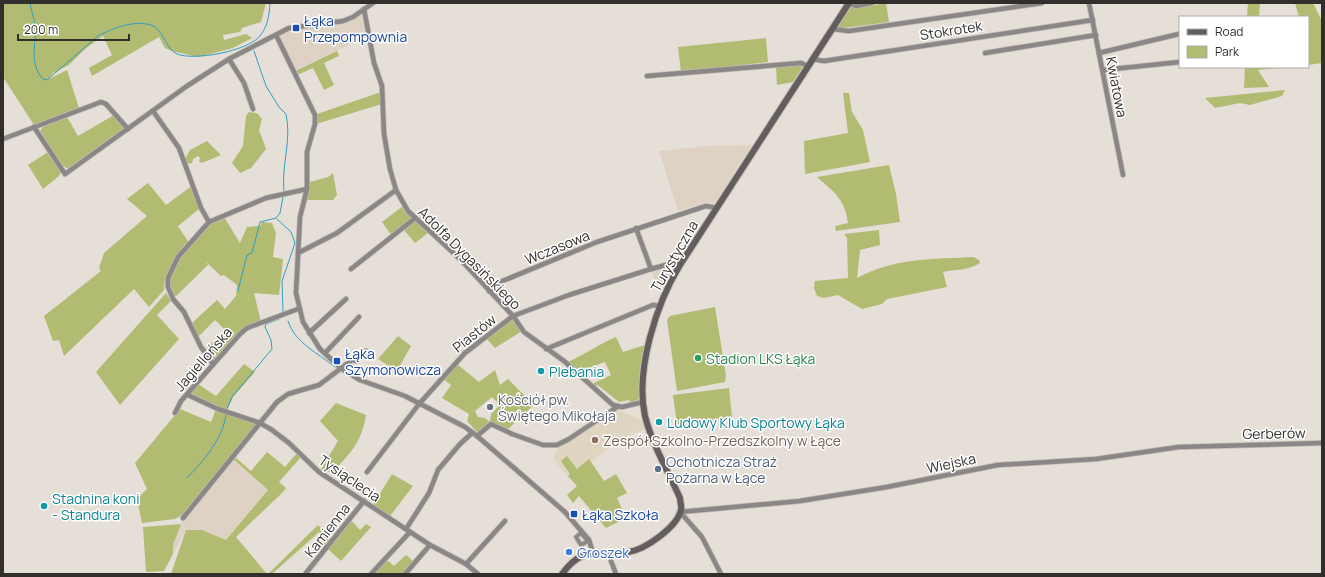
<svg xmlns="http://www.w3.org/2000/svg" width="1325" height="577" font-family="Manrope,sans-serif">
<rect width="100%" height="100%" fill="#e5dfd7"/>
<g fill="#ddd2c4">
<polygon points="364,9 369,36 293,71 276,35 289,28 336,23"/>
<polygon points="752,145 714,204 708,202 678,211 659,151 707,146"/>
<polygon points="675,264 662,285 657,287 651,271"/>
<polygon points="231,458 268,490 226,540 202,530 186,530 173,554 173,545 183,518"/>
</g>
<polygon fill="#dfd5c0" points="617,409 641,420 644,419 646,429 630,435 613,445 591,462 588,460 568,476 553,459 559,446"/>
<g fill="#b2bb72" fill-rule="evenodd">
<polygon points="3,3 266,3 261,22 242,28 240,32 223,35 224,40 246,34 252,38 233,48 198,57 172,51 165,48 159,37 92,76 89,68 112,55 103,36 85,49 69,65 53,73 49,79 67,70 79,108 34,125 3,77"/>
<polygon points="886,3 889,22 836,29 850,6 856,8"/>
<polygon points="1248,3 1260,3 1259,17 1247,17"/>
<polygon points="1295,3 1313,3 1322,21 1322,63 1308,65 1308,17 1299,17"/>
<polygon points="766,38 768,62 681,72 678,47"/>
<polygon points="337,51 339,56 324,63 334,85 324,90 313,68 297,75 295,71"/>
<polygon points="804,65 793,82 777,85 776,66"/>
<polygon points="1245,67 1287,67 1258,70 1269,87 1244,88"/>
<polygon points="1285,90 1282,96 1250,105 1240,103 1215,108 1205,98"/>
<polygon points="381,92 382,104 316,124 317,114"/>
<polygon points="843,93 849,93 852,112 863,130 870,162 805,174 804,141 848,133"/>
<polygon points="249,112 257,113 262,119 259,130 266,149 251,168 240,173 232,163 243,146 246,116"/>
<polygon points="114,115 122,125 123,130 69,169 61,165 39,132 44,126 67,117 78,136"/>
<polygon points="207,141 221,155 202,163 199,161 200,158 198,156 193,159 192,163 187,164 185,159 190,150"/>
<polygon points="48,152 61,171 59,176 43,189 28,165"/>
<path d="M 889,165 L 896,194 L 900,222 L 836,231 L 835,226 L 848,223 C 845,199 834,192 817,177 Z"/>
<polygon points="333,173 337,195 333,200 306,200 310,182 328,177"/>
<polygon points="148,183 166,205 193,185 199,209 178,226 189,243 184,245 165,278 164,290 149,307 134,289 64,356 59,340 53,341 44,316 101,271 99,268 104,253 147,216 127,199"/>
<polygon points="403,206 412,219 392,236 382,222"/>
<path d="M 224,217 L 240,243 L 247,227 L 260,226 L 262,222 L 272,223 L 276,233 L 273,257 L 283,259 L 279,295 L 254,293 L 261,322 C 237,330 228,343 213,362 L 205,350 L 225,330 L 215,320 L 198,337 L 192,323 L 217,300 L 225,309 L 236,296 L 237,285 L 224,275 L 221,276 L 206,262 L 208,265 L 174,298 C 171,292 169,287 169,280 C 170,266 199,233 210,224 C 214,221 220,219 224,217 Z"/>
<polygon points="415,221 428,233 415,243 404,230"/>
<path d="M 879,230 L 880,245 L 860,250 L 857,278 C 894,258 933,259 974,257 L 979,260 L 980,263 C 968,271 956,269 943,272 L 947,287 L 887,299 L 882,304 L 862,309 L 838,295 L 824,298 L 817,296 L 814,288 L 815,281 L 848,278 L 847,238 L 844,234 Z"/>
<polygon points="166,293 171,301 157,315 179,339 120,405 96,372"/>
<polygon points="715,307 726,376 725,382 677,391 667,320 670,316"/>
<polygon points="512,320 522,331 495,348 486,338"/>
<polygon points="398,336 411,346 397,371 378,359"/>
<path d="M 616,337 L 623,352 L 645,345 L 639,378 L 639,399 L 631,403 L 629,400 L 619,402 L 599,386 L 594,385 L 594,383 L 611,375 L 605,362 L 580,371 L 568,362 C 585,354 599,344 616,337 Z"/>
<polygon points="244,364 255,372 233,397 227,410 203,400 191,393 198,384 216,396"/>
<path d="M 457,364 L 479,382 L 495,370 L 500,385 L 508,379 L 534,405 L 507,430 L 491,422 L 477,432 L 467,421 L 469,414 L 442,398 L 451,385 L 443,379 ZM 492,397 L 500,405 L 491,414 L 490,422 L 485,418 L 478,417 L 475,411 Z"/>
<polygon points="729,388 732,417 677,424 673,395"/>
<path d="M 336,403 L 366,415 C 361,444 351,452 332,473 L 321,469 L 338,441 L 320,421 Z"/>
<polygon points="180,409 211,422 216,409 255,423 256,426 182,515 175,519 142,523 137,499 147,489 135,463"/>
<polygon points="267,452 285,467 297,453 301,457 279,482 286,488 282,493 236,537 267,574 171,574 186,530 202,530 226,540 268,490 233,459 235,457 251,471"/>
<polygon points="567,456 577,469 589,459 604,481 616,474 627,493 617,498 626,518 606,528 579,496 573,503 567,495 577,486 568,476 570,474 561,461"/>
<polygon points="392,474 413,486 390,516 373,505"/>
<polygon points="351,520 360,530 366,524 371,527 341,561 328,549 317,560 324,540 319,532 272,574 268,574 318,525 333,540"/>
<polygon points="181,524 173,545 173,554 164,571 146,572 143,527"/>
<polygon points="406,555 414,562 404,574 374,574 387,560 394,566"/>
</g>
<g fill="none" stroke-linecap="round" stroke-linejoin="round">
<g stroke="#309dc3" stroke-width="1">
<path d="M 30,3 C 31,10 34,17 35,25 C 37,43 28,63 43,79 L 47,80 L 98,36 C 113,28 134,20 151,25 C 164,29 165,49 177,54 C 195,61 246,51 259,37 C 268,27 269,16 270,3"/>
<path d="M 254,51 L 266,86 L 279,107 L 286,114 C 292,141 281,165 284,191"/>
<polyline points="277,219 291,232 295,243 282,281 283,312"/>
<polyline points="238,291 247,255 252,253 260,222 276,218 280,213 283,197"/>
<path d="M 288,321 C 295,343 318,353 335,367"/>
<polyline points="227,409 232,397 272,349 271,340 265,327 266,324 279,319"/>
<path d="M 187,478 C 204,460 223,439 226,414"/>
</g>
<defs>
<polygon id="pedestrian" points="581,533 588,541 581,545 576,537"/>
<g id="minor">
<polyline points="848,3 857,6 872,3"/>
<polyline points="1089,3 1123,175"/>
<polyline points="364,9 374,63 382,86 384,134 390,169 396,190 408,211 460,259 513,316 524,332 564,361 613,405 622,407 643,402"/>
<polyline points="832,29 849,31 1042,3"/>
<polyline points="276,35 315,115 315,124 307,152 307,189 300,217 296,293 303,322 320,349 342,369 360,380 405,396 465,427 477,436 565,512 589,540 593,553"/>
<polyline points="985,53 1096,35"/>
<polyline points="1099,53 1179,34"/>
<polyline points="229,59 244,83 253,109"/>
<polyline points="812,59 824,61 1093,20"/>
<polyline points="1103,70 1180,62"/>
<polyline points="647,76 801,63 808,66"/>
<polyline points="153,111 179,148 201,208 209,222"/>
<polyline points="34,127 65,174 187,86 229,59 289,28 343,21 353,17 373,3"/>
<polyline points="3,139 101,102 106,104 128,129"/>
<polyline points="636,228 651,269"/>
<polyline points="298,253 337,233 396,190"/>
<polyline points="351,269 414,219"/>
<polyline points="489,291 500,282 597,242 706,206 717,208"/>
<polyline points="309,333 346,299"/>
<polyline points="546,349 653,305 660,306"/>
<polyline points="325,353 359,317"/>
<polyline points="213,364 201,347 184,312 173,299 168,287 168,278 178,257 209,222 266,198 307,189"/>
<polyline points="188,395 218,409 260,423 272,430 289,443 319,472 430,545 466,564 478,574"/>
<polyline points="175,413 181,401 240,334 247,328 298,309"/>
<polyline points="477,436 491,424 512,434 543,445 557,445 569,439 617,407"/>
<polyline points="367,472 419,404 456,363 465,353 513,316 569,295 651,269 673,263 680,265"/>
<polyline points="680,512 800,501 887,487 998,465 1096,459 1179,447 1322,443"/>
<polyline points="680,512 702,537 721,574"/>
<polyline points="183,518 277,402 288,394 319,385 352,360 357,361 366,351"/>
<polyline points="406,529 429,493 438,470 460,444 472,433"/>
<polyline points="611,552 611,561 616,574"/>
<polyline points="466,564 505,521"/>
<polyline points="306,573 364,501"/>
<polyline points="371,574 410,532"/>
<polyline points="405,574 430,545"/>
</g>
<path id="secondary" d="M 562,574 C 584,544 598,557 628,552 C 645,550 677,527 681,510 C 682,506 680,502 680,498 C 668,471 652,444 645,416 C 635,371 656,304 680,265 L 849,3"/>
</defs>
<use href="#pedestrian" stroke="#c1bcb5" stroke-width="5.5"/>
<use href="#minor" stroke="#c1bcb5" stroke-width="6"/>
<use href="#secondary" stroke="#c1bcb5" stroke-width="8"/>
<use href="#pedestrian" stroke="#8b8787" stroke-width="3.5"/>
<use href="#minor" stroke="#8b8787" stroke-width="4.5"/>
<use href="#secondary" stroke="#645d5d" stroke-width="6"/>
</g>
<g fill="#1a4fb4" stroke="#fff" stroke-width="1.5">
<rect x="292" y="24" width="8" height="8" rx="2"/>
<rect x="333" y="357" width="8" height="8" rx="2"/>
<rect x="570" y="510" width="8" height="8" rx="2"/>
</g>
<circle fill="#2e9e5b" stroke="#fff" stroke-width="1.5" cx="698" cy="358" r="4"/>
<g fill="#0f9aa8" stroke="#fff" stroke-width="1.5">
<circle cx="541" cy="371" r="4"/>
<circle cx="659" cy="422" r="4"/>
<circle cx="44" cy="506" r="4"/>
</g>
<circle fill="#6b7280" stroke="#fff" stroke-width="1.5" cx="490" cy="407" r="4"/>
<circle fill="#8d6e63" stroke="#fff" stroke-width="1.5" cx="595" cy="440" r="4"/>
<circle fill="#5c6f8a" stroke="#fff" stroke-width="1.5" cx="658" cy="469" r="4"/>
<circle fill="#3f7fe0" stroke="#fff" stroke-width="1.5" cx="569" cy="552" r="4"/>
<g text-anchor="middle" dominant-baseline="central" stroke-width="3" stroke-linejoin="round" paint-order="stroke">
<g font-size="14" fill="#164399" stroke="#fff" text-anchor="start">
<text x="304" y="20">Łąka<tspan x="304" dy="16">Przepompownia</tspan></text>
<text x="345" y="353">Łąka<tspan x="345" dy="16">Szymonowicza</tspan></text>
<text x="582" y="514">Łąka Szkoła</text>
</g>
<g font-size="14" fill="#312e2b" stroke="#fff">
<text transform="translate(951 30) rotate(-9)">Stokrotek</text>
<text transform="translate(1117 87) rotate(79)">Kwiatowa</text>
<text transform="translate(557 247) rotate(-22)">Wczasowa</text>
<text transform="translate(674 256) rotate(-60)">Turystyczna</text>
<text transform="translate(470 258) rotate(45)">Adolfa Dygasińskiego</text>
<text transform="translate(474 333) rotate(-39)">Piastów</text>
<text transform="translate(203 359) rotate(-49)">Jagiellońska</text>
<text transform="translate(1274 433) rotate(-1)">Gerberów</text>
<text transform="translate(951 463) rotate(-12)">Wiejska</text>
<text transform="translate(350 478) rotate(34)">Tysiąclecia</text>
<text transform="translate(327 530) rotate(-52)">Kamienna</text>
</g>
<g font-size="14" fill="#27864d" stroke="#fff" text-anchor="start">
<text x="706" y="358">Stadion LKS Łąka</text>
</g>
<g font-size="14" fill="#0d838f" stroke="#fff" text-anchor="start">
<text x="549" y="371">Plebania</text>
<text x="667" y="422">Ludowy Klub Sportowy Łąka</text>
<text x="52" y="498">Stadnina koni<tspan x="52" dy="16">- Standura</tspan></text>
</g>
<g font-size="14" fill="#5b616d" stroke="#fff" text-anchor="start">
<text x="498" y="399">Kościół pw.<tspan x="498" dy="16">Świętego Mikołaja</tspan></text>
</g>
<g font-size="14" fill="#785e54" stroke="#fff" text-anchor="start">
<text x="603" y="440">Zespół Szkolno-Przedszkolny w Łące</text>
</g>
<g font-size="14" fill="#4e5e75" stroke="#fff" text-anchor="start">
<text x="666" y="461">Ochotnicza Straż<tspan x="666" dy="16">Pożarna w Łące</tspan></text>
</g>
<g font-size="14" fill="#366cbe" stroke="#fff" text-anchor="start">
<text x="577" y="552">Groszek</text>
</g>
</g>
<rect width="1325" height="577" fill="none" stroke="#312e2b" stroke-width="8"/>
<rect x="1179" y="16" width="130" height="52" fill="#ffffff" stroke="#adabaa"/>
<rect x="1187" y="29" width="20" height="6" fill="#645d5d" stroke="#adabaa"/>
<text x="1215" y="36" font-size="12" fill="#312e2b">Road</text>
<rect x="1187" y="46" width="20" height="12" fill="#b2bb72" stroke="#adabaa"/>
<text x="1215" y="56" font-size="12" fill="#312e2b">Park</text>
<path d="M18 34v6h111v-6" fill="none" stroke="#312e2b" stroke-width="2"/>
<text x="24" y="34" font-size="12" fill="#312e2b" stroke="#ffffff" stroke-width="3" paint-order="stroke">200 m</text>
</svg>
